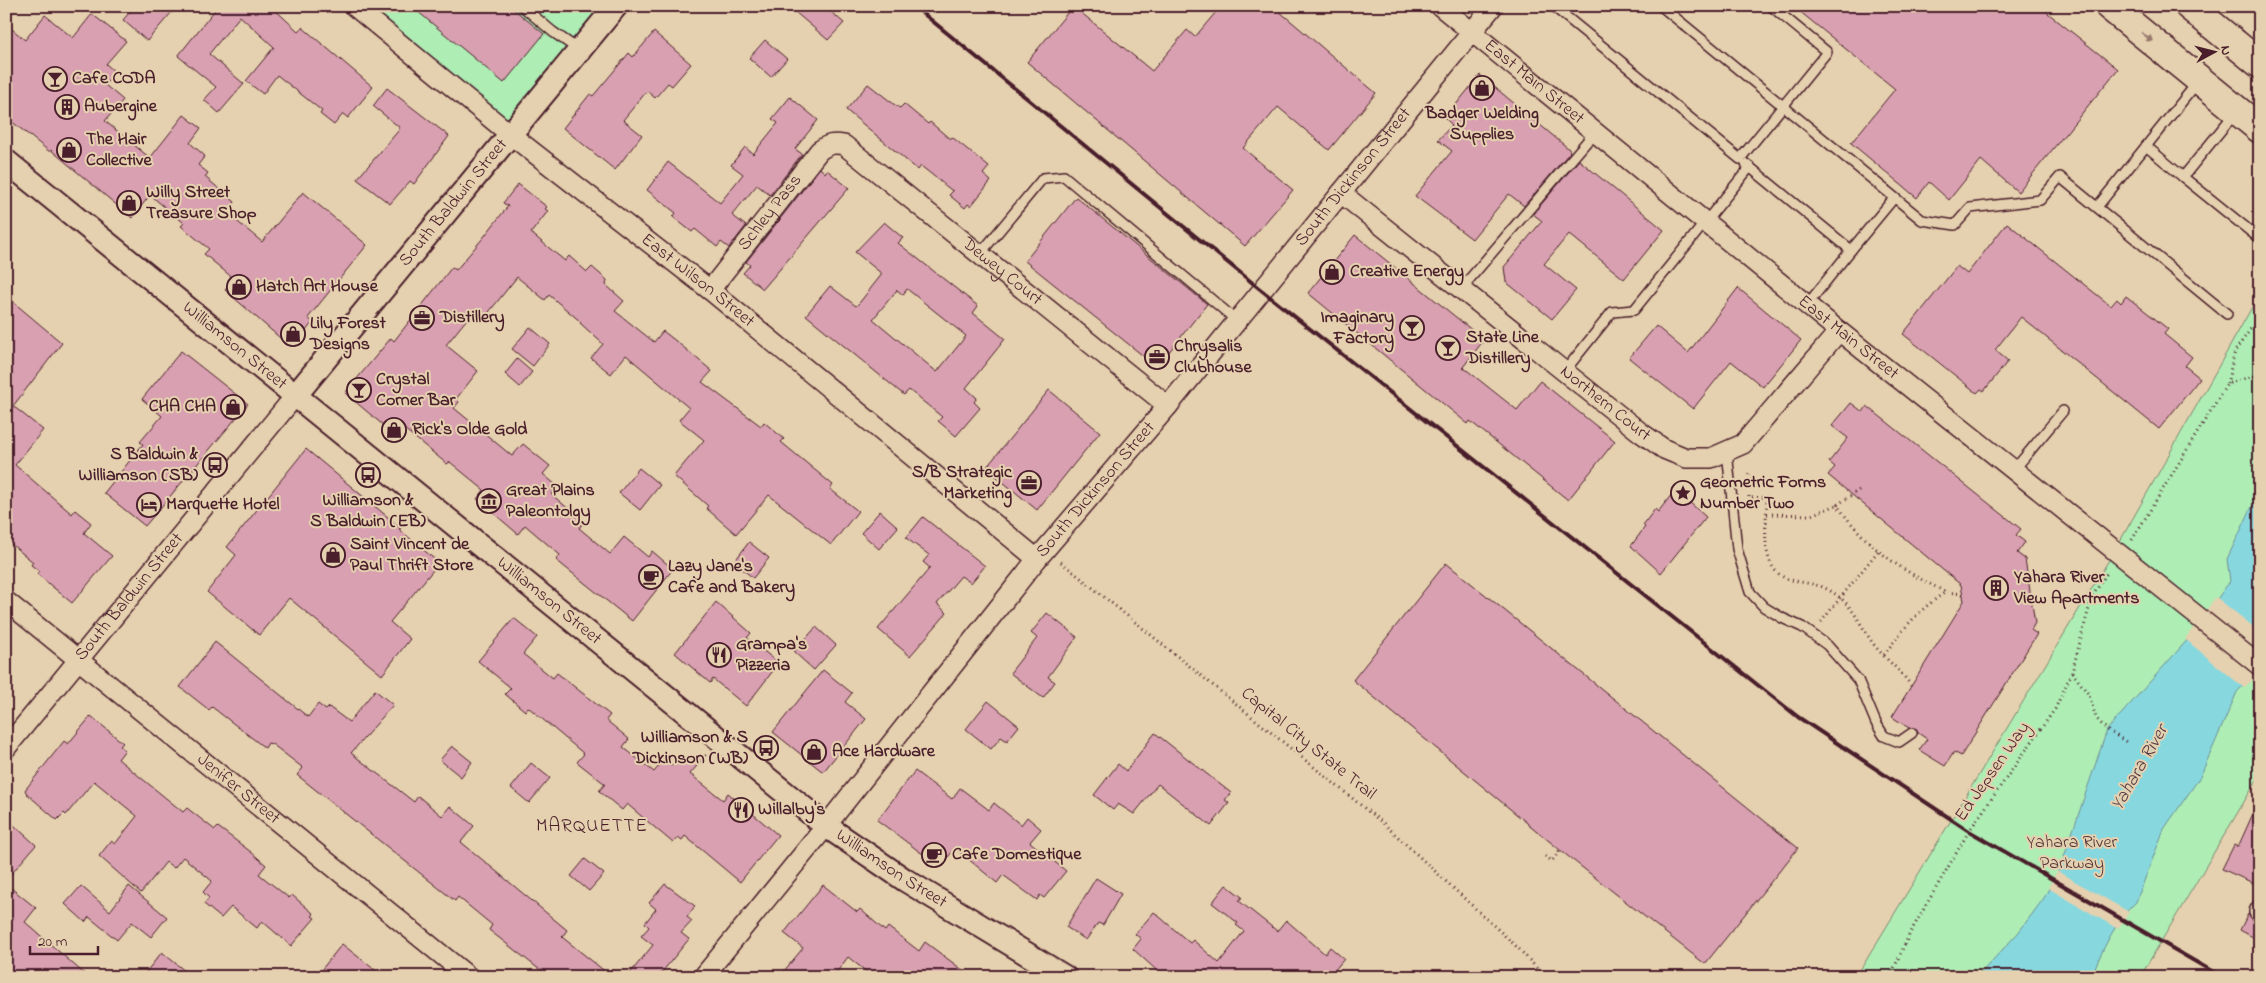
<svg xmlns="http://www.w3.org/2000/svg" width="2266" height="983" font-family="'Indie Flower',sans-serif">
<rect width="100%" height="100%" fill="#e5d1af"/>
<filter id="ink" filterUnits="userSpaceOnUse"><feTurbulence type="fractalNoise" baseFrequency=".02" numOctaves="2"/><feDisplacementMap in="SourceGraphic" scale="10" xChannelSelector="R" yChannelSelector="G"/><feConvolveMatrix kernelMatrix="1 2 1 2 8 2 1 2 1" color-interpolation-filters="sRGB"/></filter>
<g filter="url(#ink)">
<g fill="#aeedb4" stroke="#7c8670">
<polygon points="354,6 616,6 511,135"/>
<polygon points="2260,293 2260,775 2140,977 1856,977 2115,550"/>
</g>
<path fill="#87d8de" stroke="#6f8e96" d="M 2260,490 L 2260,668 L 2237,692 L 2200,777 L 2164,829 L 2136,902 C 2115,921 2102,951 2091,977 L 1977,977 L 2018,933 L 2044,898 L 2061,866 L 2107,730 L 2190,637 L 2230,581 L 2227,559 Z"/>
<g fill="#e5d1af">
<polygon points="2216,597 2260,632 2260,672 2244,688 2185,639"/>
<polygon points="2057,871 2129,912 2118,929 2048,888"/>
</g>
<g fill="#d8a0b0" stroke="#4a1f2b" fill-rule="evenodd">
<polygon points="135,6 177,6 147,41 123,20"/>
<polygon points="218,6 271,6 299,32 302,27 373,87 348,118 343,114 334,125 320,114 322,111 277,75 263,94 246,81 274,47 240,16 209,54 244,84 219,113 204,100 216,87 178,56"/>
<polygon points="411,6 510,6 544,34 504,83"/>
<polygon points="788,6 824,6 844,23 828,40"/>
<polygon points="1073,6 1152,71 1187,30 1195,37 1221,6 1273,6 1376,93 1329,150 1278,107 1243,148 1293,190 1245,246 1027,62"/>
<polygon points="1793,6 2039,6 2118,69 2018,192 1981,160 1949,200 1929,182 1917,198 1851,143 1895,89"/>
<polygon points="92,14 126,41 106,64 115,72 105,85 123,100 105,121 150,158 184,115 201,128 190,143 205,156 198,165 208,173 205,177 235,202 227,213 262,242 303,192 367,245 308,318 313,322 296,343 287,344 225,290 234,279 204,254 209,249 181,226 184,223 150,195 132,218 51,150 50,152 6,117 6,24 25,40 45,15 73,38"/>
<polygon points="654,32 691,64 672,86 668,83 655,98 647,91 623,120 642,135 615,170 563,128 590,94 593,96 629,53 633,57"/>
<polygon points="765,40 787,59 771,77 749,58"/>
<polygon points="1480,75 1569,149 1570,152 1524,206 1509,194 1472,239 1415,196 1452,151 1438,140 1452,125 1445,118"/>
<polygon points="868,84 895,105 900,108 904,104 928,124 930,122 950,139 952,137 989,167 983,174 991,181 971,206 968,204 965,208 949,195 953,191 951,190 921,166 918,170 846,110"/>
<polygon points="387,88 449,136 414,184 410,181 390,204 357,179 399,130 399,127 373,106"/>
<polygon points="790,97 818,120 795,149 802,154 770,195 757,185 732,215 746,226 729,248 721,242 717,247 695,229 692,232 673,217 676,213 647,190 668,162 720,203 743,174 731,165 745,147 753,154 778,123 772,119"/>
<polygon points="1579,160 1664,230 1624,279 1569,234 1544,264 1576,290 1552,319 1506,282 1504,267 1542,221 1533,214"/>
<polygon points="820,168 825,173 827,170 849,188 763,289 743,273 750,265 746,262"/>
<polygon points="518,184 547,207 545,209 548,211 531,233 565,261 569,256 587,272 592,267 607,280 606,285 624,301 615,311 654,342 663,331 682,346 712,371 702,382 761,426 764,422 784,439 781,442 833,485 830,489 858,511 831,545 769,495 736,534 722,522 706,508 708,506 674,476 704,440 679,420 689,408 626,355 611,374 591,358 603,344 580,323 581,322 549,295 545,300 517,277 485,317 475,309 446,345 478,371 456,399 459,402 454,408 512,456 523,444 550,466 543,474 557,486 551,494 584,522 579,528 610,554 624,537 648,557 652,551 673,569 632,621 556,560 560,555 525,525 518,534 477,499 484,490 450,462 447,464 403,428 396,436 345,393 391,338 394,341 452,267 456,270 483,238 508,206 503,203"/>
<polygon points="1076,197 1207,304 1157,367 1025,261"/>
<path d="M 884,222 L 903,238 L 898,243 L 978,306 L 973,313 L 1005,339 L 966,388 L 977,398 L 974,402 L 980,408 L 956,436 L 938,421 L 942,417 L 909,390 L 904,395 L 806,315 L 830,286 L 856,306 L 860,302 L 882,274 L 855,252 ZM 907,289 L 966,336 L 937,372 L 873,319 L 897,290 L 903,295 Z"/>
<polygon points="2007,223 2111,306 2117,299 2121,303 2126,296 2168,329 2164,334 2192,357 2185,366 2200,378 2159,429 2021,317 1995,350 2008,361 1984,391 1981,389 1977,393 1903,334 1957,266 1967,274"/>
<polygon points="1355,235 1484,340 1463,367 1517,410 1540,381 1615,441 1568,500 1470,421 1468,424 1308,293"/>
<polygon points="1738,288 1801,340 1763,387 1731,361 1693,409 1629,358 1656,326 1688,353"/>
<polygon points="6,296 62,343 13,406 43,430 15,465 72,514 75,510 91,523 84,533 112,556 72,603 37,574 39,571 31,565 33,562 6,540"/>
<polygon points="530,327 550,344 533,366 512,349"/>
<polygon points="181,351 248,404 145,526 104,493 143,444 140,442 162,416 142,399"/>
<polygon points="517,359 532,372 520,387 505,374"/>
<polygon points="1049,390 1100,432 1037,510 986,468"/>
<polygon points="1851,403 1863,412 1867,406 1982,498 2021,529 2016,535 2025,542 2017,553 2025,559 2035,623 2031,630 2037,634 1961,756 1954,752 1945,766 1919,750 1927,739 1918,733 1917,729 1909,728 1892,717 1964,601 1961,585 1828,475 1835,467 1829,462 1848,438 1832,426"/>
<polygon points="306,449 401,528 399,529 439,563 390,622 410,639 382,675 289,598 259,635 207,592 236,555 227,547"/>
<polygon points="639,468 660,485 640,510 619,493"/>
<polygon points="1672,494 1686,503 1688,501 1706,517 1661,573 1631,546 1645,527 1643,525 1655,509 1658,512"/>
<polygon points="880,511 898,527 879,549 861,533"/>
<polygon points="923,517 985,566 971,583 961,576 937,604 947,613 910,656 878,629 930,568 923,562 929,555 906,538"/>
<polygon points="749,542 769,558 753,578 734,562"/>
<polygon points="1446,563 1798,848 1705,964 1560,850 1353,680"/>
<polygon points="716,602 751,633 747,638 779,663 746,706 713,679 710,683 675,653"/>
<polygon points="1047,613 1077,637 1048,677 1055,682 1043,698 1010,673 1037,638 1031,633"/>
<polygon points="514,618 537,637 523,654 553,678 557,673 610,715 606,720 629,739 623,747 654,772 664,760 669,765 706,755 690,774 723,800 728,793 778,835 740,882 685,836 682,840 678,837 673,843 627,804 622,810 599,791 605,784 577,762 584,754 528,707 525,711 505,694 511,688 478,661"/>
<polygon points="816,627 836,645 814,670 794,652"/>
<polygon points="215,642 308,717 318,704 326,710 329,707 349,722 375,690 393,705 351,753 414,802 418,796 442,816 450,806 474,826 461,842 567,930 562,937 612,977 549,977 489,930 492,925 458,897 455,901 297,775 303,768 272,744 268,743 265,748 212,707 209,710 180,687"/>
<polygon points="823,670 852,693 845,702 866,719 823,772 773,732"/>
<polygon points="988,701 1019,726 1007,741 1001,737 991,749 966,729"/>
<polygon points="91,716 123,743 120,746 125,750 118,759 183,812 187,808 215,830 218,827 251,852 266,865 259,874 289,898 292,895 314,914 312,916 315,918 291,946 262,921 257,928 231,907 221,918 204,904 209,898 203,892 212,881 183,857 174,868 166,862 141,893 99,856 111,841 115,844 137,816 94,781 66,815 64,813 57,820 27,794 25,790 64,741 68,744"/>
<polygon points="1155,733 1231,793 1225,800 1229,803 1211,826 1158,784 1134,814 1118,804 1113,810 1094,795 1118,764 1126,771"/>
<polygon points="452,746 472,762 461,777 440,760"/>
<polygon points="531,763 550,778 529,803 511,788"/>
<polygon points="915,771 952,799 960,788 989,810 994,803 1021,825 1027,817 1041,829 1030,842 1066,871 1044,898 1040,895 1037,900 1003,875 997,883 955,848 942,865 920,852 877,820"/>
<polygon points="2260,798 2260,886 2222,869 2234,845 2238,847"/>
<polygon points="6,818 36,845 6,880"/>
<polygon points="585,859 604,874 589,891 571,876"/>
<polygon points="1096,878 1121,894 1103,925 1098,923 1086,940 1066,927"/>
<polygon points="6,884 36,908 25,922 88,977 6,977"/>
<polygon points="665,884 695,906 687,917 692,921 681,933 689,939 658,977 627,977 653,945 641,936 649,927 645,923 656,909 649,903"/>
<polygon points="823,885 857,912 860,909 885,931 888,927 919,951 925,942 972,977 873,977 848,957 833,977 779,977 803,948 784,933"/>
<polygon points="1226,885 1242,897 1239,901 1277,931 1286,920 1325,954 1330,947 1344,959 1329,977 1164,977 1133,949 1141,939 1135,934 1154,912 1190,943 1193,940 1219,963 1244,931 1236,925 1238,923 1212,903"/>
<polygon points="81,886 110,911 129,886 167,917 151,937 132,922 117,940 89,917 85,922 65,904"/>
<polygon points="2248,914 2254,922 2260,923 2260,941 2240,930"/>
<polygon points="342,944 384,977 332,977 322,969"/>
<polygon points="162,952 192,977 142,977"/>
</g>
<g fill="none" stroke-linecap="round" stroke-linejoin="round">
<defs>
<g id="service">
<polyline points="522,6 553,32 579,50"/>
<polyline points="1553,6 1740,159 1827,52 1771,6"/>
<polyline points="1661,6 1922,220 1955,225 1970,208 2040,200 2060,177 2227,314"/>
<polyline points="2146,146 2183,177 2235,113"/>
<polyline points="1746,164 1851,250 1807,305"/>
<polyline points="2183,177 2260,239"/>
<polyline points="2097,207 2197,83"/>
<polyline points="1851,250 1894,198"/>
<polyline points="980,254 1043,178 1064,176 1236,320"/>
<polyline points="1461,289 1595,132"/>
<polyline points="1564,372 1612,312 1634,310 1750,167"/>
<polyline points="1727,451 1737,549 1750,592 1764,607 1782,618 1802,627 1827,645 1858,680 1876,723 1884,736 1899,742 1912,733"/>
<polyline points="2014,470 2063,411"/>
</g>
<g id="minor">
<path id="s1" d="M 354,6 L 511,135 L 710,290 L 1037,559"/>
<path id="s2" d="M 1440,6 L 1839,331 L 2260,666"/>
<path id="s3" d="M 1341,193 L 1640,432 L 1664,449 L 1686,458 L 1711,458 L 1743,444 L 1839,331"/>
<path id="s4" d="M 710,290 L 819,151 C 828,144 833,143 844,145 L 1168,406"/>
<path id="s5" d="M 6,601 L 469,977"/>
<path id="s6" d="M 6,748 L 295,396"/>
<polyline points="2259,912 2260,910"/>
<path id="s7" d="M 703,977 L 826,826 L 1037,559 L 1168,406 L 1493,6"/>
</g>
<g id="tertiary">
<path id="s8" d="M 6,161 L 826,826 L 905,880 L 1065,977"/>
<path id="s9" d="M 295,396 L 616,6"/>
</g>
<g id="primary">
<polyline points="2109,6 2260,129"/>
<polyline points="2189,6 2260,64"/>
</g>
</defs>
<use href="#service" stroke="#4a1f2b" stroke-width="12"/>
<use href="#minor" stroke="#4a1f2b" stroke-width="22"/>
<use href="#tertiary" stroke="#4a1f2b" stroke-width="26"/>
<use href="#primary" stroke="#4a1f2b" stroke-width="31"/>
<g stroke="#4a1f2b" stroke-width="3" stroke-dasharray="1 4" stroke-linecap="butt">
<polyline points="2227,384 2235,351 2260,316"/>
<polyline points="1749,490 1749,470"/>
<path d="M 1859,490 L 1837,505 C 1868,548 1898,569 1946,592"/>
<path d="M 1749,496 L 1749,498 L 1767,497 C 1767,519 1761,550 1774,569 C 1785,585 1811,580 1827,589 C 1855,604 1858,624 1875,646 C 1886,660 1902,671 1911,686"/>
<polyline points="1767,514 1811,515 1837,505"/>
<polyline points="2132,540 2227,384 2260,374"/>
<polyline points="1061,562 1384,824 1518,948 1545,977"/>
<polyline points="1821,622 1878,551"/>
<path d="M 1884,655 C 1902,630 1919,609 1946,592 L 1963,594"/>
<polyline points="2072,672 2089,695 2096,718 2107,730 2128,743"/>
<polyline points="1545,856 1552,861 1560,850"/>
<polyline points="1890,977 1910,933 1969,831 2055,709 2072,672 2092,597 2108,571"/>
</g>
<use href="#service" stroke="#e5d1af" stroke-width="9"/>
<use href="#minor" stroke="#e5d1af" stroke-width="19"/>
<use href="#tertiary" stroke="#e5d1af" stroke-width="22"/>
<use href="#primary" stroke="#e5d1af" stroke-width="28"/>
<polyline stroke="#4a1f2b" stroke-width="4" points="914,6 1260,289 1798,717 1969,831 2222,977"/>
</g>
<defs><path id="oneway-solid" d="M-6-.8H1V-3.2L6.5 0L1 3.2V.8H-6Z" transform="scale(1.25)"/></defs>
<use fill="#98786d" href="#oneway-solid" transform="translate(2147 37) rotate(39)"/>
</g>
<defs>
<symbol id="bar-ring" viewBox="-11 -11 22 22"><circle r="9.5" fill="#e5d1af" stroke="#4a1f2b" stroke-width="1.5"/><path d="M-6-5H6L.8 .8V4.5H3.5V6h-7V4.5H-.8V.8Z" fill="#4a1f2b"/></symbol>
<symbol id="shop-ring" viewBox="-11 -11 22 22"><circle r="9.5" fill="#e5d1af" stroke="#4a1f2b" stroke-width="1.5"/><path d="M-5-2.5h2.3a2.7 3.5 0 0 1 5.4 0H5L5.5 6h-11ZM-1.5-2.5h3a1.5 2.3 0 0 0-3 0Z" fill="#4a1f2b"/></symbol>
<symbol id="building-ring" viewBox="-11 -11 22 22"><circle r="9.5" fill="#e5d1af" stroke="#4a1f2b" stroke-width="1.5"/><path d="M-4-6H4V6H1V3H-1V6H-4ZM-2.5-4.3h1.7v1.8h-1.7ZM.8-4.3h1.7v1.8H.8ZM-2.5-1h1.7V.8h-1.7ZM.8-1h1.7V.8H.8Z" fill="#4a1f2b"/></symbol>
<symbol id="office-ring" viewBox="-11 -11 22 22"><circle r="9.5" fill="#e5d1af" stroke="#4a1f2b" stroke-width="1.5"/><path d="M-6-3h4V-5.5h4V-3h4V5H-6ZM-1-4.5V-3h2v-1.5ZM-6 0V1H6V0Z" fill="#4a1f2b"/></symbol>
<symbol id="bus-ring" viewBox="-11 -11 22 22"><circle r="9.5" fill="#e5d1af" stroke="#4a1f2b" stroke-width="1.5"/><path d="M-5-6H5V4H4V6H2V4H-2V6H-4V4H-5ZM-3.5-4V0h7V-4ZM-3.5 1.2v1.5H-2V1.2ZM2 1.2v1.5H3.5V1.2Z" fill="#4a1f2b"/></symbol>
<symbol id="sight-ring" viewBox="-11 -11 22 22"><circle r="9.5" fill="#e5d1af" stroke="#4a1f2b" stroke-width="1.5"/><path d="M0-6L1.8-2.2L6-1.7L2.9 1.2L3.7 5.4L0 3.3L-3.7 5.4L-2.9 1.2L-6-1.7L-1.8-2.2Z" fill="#4a1f2b"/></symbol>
<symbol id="museum-ring" viewBox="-11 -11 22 22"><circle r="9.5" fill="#e5d1af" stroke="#4a1f2b" stroke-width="1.5"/><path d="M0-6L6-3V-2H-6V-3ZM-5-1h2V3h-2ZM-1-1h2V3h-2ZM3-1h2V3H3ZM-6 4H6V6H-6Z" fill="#4a1f2b"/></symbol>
<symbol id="hotel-ring" viewBox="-11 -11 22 22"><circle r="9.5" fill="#e5d1af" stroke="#4a1f2b" stroke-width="1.5"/><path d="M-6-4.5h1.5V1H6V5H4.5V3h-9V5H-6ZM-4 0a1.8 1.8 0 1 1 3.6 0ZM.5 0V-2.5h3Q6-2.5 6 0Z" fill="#4a1f2b"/></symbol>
<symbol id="cafe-ring" viewBox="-11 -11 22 22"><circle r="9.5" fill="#e5d1af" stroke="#4a1f2b" stroke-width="1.5"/><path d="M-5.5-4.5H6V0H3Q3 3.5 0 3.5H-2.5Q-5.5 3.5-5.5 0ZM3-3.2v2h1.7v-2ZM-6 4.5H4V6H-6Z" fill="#4a1f2b"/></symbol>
<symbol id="restaurant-ring" viewBox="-11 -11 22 22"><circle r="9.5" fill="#e5d1af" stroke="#4a1f2b" stroke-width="1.5"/><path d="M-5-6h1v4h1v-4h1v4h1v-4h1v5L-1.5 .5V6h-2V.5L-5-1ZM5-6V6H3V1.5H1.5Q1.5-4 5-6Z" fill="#4a1f2b"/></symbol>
</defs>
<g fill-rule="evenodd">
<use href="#bar-ring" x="41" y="65" width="28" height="28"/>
<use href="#shop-ring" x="1468" y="74" width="28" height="28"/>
<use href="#building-ring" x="53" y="93" width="28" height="28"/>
<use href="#shop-ring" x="55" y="136" width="28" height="28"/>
<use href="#shop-ring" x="115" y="189" width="28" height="28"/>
<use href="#shop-ring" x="1318" y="258" width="28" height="28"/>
<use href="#shop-ring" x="225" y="273" width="28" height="28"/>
<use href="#office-ring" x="408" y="304" width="28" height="28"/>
<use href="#bar-ring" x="1398" y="314" width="28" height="28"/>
<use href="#shop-ring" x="279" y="320" width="28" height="28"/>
<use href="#bar-ring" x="1434" y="334" width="28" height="28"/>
<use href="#office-ring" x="1143" y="343" width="28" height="28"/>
<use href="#bar-ring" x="345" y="376" width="28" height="28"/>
<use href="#shop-ring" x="219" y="393" width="28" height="28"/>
<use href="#shop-ring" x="380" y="416" width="28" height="28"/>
<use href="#bus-ring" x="201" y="451" width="28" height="28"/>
<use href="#bus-ring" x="354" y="461" width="28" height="28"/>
<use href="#office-ring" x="1015" y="469" width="28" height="28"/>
<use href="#sight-ring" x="1669" y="479" width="28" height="28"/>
<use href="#museum-ring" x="475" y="487" width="28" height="28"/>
<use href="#hotel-ring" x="135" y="491" width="28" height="28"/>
<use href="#shop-ring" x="319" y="541" width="28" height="28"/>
<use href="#cafe-ring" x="637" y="563" width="28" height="28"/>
<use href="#building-ring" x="1982" y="574" width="28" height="28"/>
<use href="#restaurant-ring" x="705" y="641" width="28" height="28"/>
<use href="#bus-ring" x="752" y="734" width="28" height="28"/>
<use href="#shop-ring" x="800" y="738" width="28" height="28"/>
<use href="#restaurant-ring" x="727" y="796" width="28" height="28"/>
<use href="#cafe-ring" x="920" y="841" width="28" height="28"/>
</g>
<g text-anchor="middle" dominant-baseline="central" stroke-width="4" stroke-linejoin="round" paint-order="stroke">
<g font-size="18" font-weight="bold" fill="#4a1f2b" stroke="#e5d1af" text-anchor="start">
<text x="72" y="79">Cafe CODA</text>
<text x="84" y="107">Aubergine</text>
<text x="1482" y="114" text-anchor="middle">Badger Welding<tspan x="1482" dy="21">Supplies</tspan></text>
<text x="86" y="140">The Hair<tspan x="86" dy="21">Collective</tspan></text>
<text x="146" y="193">Willy Street<tspan x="146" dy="21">Treasure Shop</tspan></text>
<text x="1350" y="272">Creative Energy</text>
<text x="256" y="287">Hatch Art House</text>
<text x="440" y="318">Distillery</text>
<text x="1394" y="318" text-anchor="end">Imaginary<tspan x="1394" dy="21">Factory</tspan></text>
<text x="310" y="324">Lily Forest<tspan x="310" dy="21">Designs</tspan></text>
<text x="1466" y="338">State Line<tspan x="1466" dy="21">Distillery</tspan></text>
<text x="1174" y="347">Chrysalis<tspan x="1174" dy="21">Clubhouse</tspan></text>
<text x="376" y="380">Crystal<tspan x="376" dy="21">Corner Bar</tspan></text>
<text x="216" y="407" text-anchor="end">CHA CHA</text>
<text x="412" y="430">Rick's Olde Gold</text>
<text x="198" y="455" text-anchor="end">S Baldwin &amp;<tspan x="198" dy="21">Williamson (SB)</tspan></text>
<text x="1012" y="473" text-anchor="end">S/B Strategic<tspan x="1012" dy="21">Marketing</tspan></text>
<text x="1700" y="483">Geometric Forms<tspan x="1700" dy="21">Number Two</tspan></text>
<text x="506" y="491">Great Plains<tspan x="506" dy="21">Paleontolgy</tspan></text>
<text x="368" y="501" text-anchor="middle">Williamson &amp;<tspan x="368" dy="21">S Baldwin (EB)</tspan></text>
<text x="166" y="505">Marquette Hotel</text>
<text x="350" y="545">Saint Vincent de<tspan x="350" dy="21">Paul Thrift Store</tspan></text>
<text x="668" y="567">Lazy Jane's<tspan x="668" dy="21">Cafe and Bakery</tspan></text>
<text x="2014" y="578">Yahara River<tspan x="2014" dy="21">View Apartments</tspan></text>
<text x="736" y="645">Grampa's<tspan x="736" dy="21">Pizzeria</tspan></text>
<text x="748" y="738" text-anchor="end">Williamson &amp; S<tspan x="748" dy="21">Dickinson (WB)</tspan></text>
<text x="832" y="752">Ace Hardware</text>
<text x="758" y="810">Willalby's</text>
<text x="952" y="855">Cafe Domestique</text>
</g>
<g font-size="18" fill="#4a1f2b" stroke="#e5d1af">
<text stroke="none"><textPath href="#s2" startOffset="121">East Main Street</textPath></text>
<text stroke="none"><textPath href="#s7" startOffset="1031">South Dickinson Street</textPath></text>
<text stroke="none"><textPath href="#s9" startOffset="250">South Baldwin Street</textPath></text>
<text stroke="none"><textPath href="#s4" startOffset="98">Schley Pass</textPath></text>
<text stroke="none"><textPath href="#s4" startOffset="406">Dewey Court</textPath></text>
<text stroke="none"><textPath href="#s1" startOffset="440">East Wilson Street</textPath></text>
<text stroke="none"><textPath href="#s2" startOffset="526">East Main Street</textPath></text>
<text stroke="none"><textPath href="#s8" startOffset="294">Williamson Street</textPath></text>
<text stroke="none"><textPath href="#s3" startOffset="338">Northern Court</textPath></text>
<text stroke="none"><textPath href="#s7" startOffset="626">South Dickinson Street</textPath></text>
<text stroke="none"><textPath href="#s6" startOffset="195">South Baldwin Street</textPath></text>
<text stroke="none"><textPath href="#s8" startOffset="699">Williamson Street</textPath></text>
<text transform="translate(1308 744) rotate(39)">Capital City State Trail</text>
<text transform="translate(1993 772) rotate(-55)">Ed Jepsen Way</text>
<text stroke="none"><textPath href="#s5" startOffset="299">Jenifer Street</textPath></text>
<text stroke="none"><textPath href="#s8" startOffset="1134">Williamson Street</textPath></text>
</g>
<g font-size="18" fill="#543439" stroke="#e5d1af">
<text x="2072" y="843">Yahara River<tspan x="2072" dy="21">Parkway</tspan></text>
</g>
<g font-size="19" font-style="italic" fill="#533b46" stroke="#e5d1af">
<text transform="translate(2140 768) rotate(-60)">Yahara River</text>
</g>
<g font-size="19" letter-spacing="1" fill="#4a1f2b" stroke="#e5d1af">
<text x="592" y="826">MARQUETTE</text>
</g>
</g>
<rect width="2266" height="983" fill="none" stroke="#e5d1af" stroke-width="25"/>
<rect x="12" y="12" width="2241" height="958" fill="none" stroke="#4a1f2b" stroke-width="2" filter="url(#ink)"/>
<g transform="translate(2214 52) rotate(83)" stroke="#e5d1af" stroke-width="4" paint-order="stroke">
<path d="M0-4L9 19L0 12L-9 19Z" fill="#4a1f2b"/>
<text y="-8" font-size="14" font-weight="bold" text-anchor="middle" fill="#4a1f2b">N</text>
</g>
<path d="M30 946v8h68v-8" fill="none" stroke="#4a1f2b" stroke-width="2.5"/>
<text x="38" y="946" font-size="15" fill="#4a1f2b" stroke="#e5d1af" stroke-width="4" paint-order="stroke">20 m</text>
</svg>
